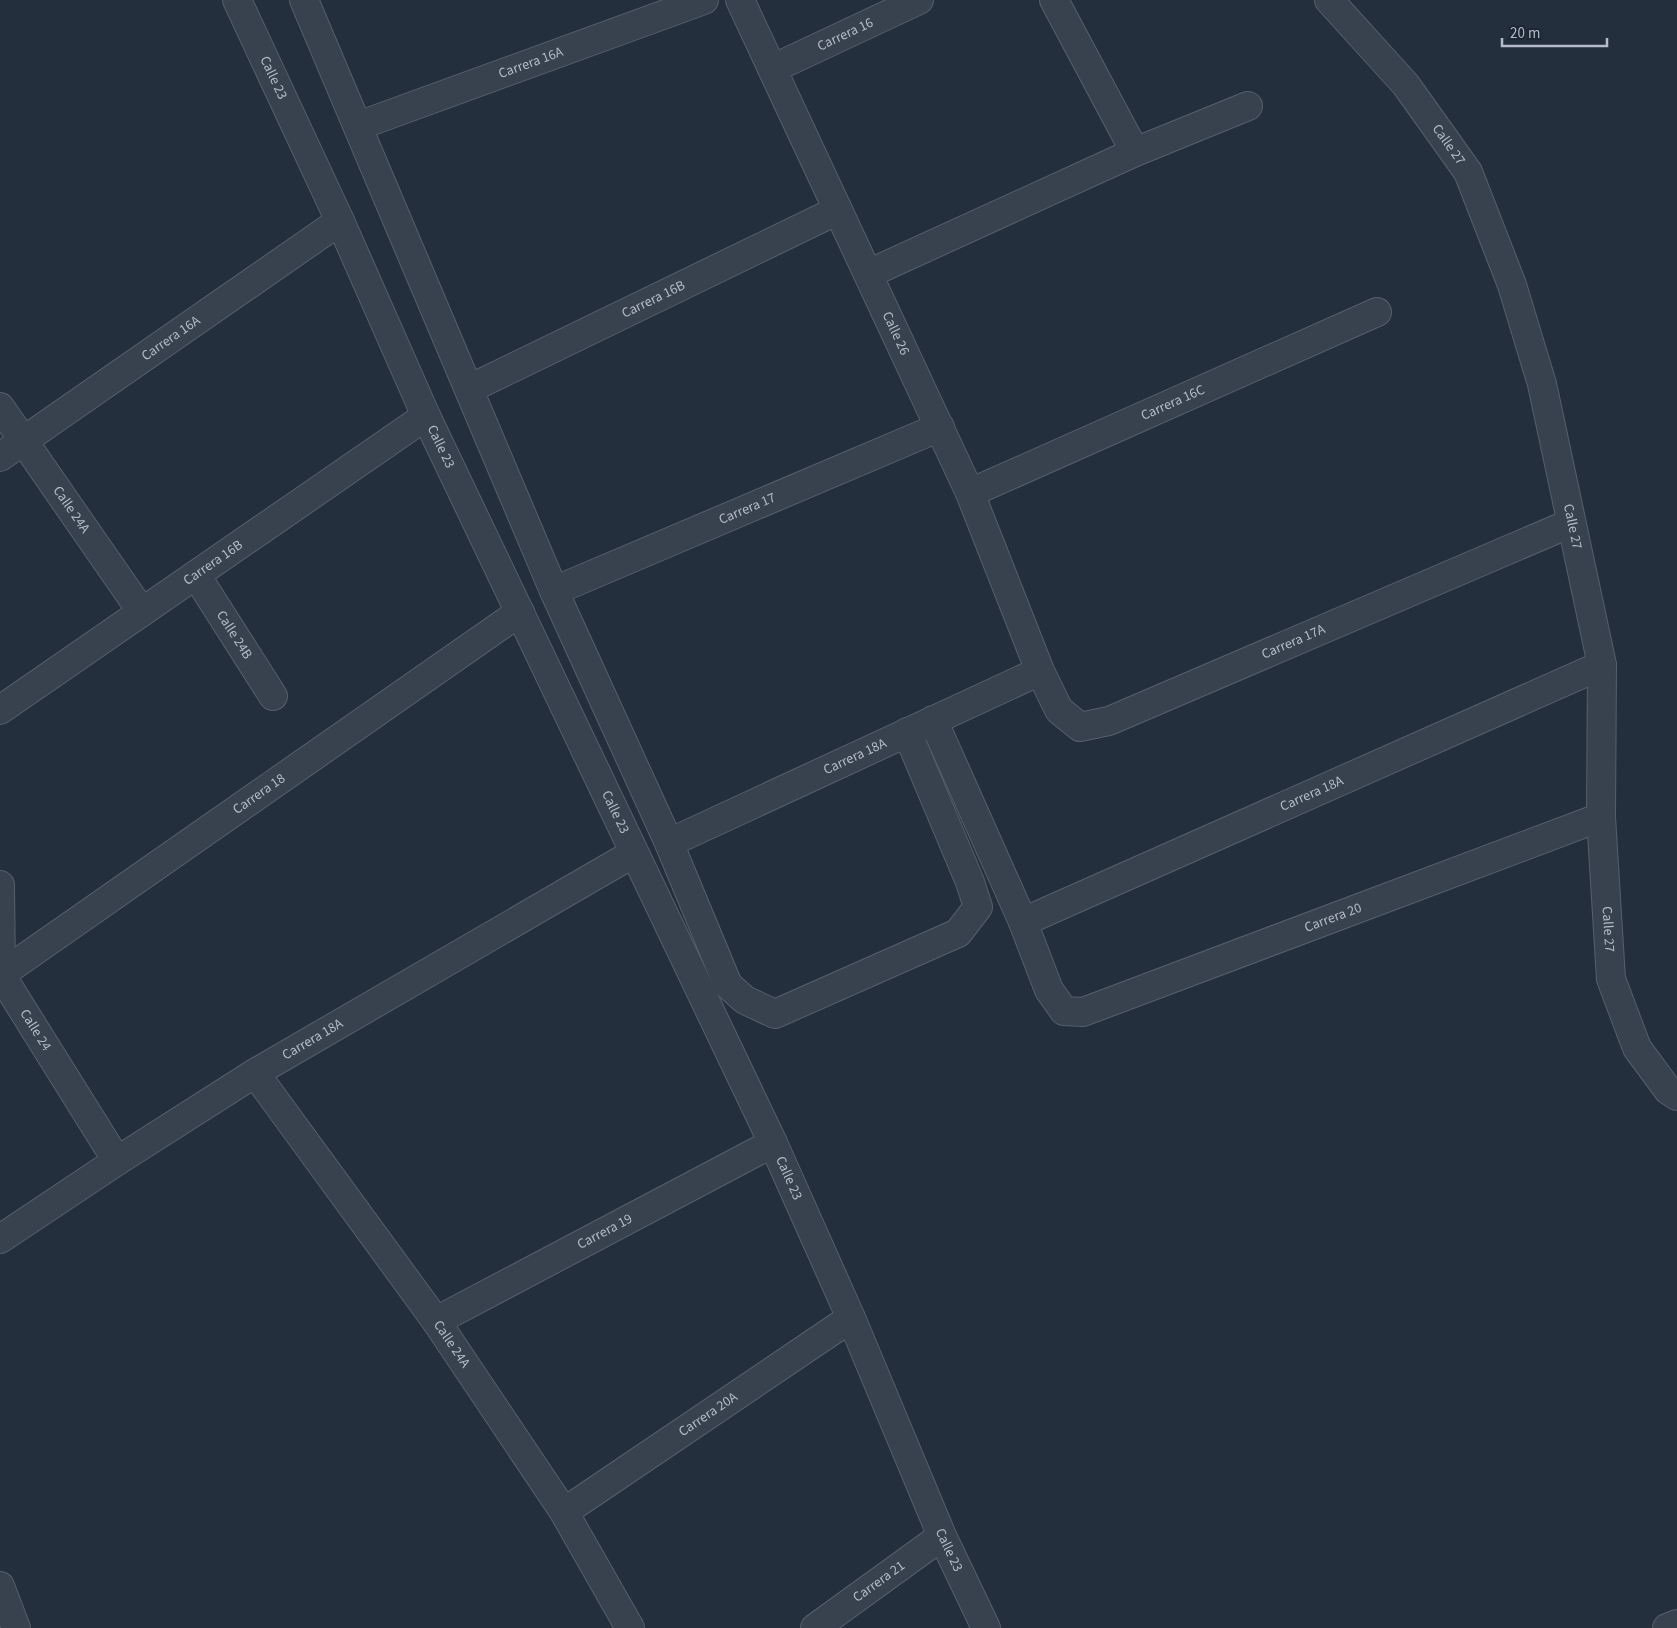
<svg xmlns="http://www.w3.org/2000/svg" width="1677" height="1628" font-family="'Source Sans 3',sans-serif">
<rect width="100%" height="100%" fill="#242f3e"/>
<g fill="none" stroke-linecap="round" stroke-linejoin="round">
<defs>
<g id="minor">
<path id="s1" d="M 237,0 L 340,221 L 426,416 L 773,1143 L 851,1318 L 942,1536 L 986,1628"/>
<polyline points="304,0 554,591 669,843 728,985 745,1000 775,1014 958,933 978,907 970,882 907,732"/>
<path id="s2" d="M 740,0 L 970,493 L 1040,671 L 1059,710 L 1080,727 L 1109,721 L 1571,523"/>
<polyline points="1054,0 1135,152"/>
<path id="s3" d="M 1329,0 L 1406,85 L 1468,172 L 1512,285 L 1542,384 L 1602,665 L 1601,817 L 1611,979 L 1637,1048 L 1668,1090 L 1677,1096"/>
<path id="s4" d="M 772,69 L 919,0"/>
<path id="s5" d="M 358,126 L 704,0"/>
<polyline points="868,274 1135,152 1248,106"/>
<path id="s6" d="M 469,389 L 838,210"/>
<path id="s7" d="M 0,407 L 142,612"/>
<path id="s8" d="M 0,457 L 340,221"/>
<path id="s9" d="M 970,493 L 1377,312"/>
<path id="s10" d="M 196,575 L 273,696"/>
<path id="s11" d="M 554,591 L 940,427"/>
<path id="s12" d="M 0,710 L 426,416"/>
<path id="s13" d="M 933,720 L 1023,922 L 1049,990 L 1064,1011 L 1083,1012 L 1601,817"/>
<path id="s14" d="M 669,843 L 1040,671"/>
<path id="s15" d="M 0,885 L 1,975 L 117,1161"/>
<path id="s16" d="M 1023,922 L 1602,665"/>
<path id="s17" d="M 0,975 L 520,612"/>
<path id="s18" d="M 255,1073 L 436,1321 L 564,1512 L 630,1628"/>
<path id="s19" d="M 0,1239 L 117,1161 L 255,1073 L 634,853"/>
<path id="s20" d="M 436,1321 L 773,1143"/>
<path id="s21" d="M 564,1512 L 851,1318"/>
<polyline points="0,1586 16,1628"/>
<path id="s22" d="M 815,1628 L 942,1536"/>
<polyline points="1667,1628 1677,1624"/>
</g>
</defs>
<use href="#minor" stroke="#565f6c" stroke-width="30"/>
<use href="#minor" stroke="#38414e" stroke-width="28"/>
</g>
<g text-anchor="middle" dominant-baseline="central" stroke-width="4" stroke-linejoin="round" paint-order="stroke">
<g font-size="14" fill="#b4bcc9" stroke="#1d2633">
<text stroke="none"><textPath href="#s4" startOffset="81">Carrera 16</textPath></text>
<text stroke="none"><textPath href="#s5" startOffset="184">Carrera 16A</textPath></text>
<text stroke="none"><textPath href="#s1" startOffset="86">Calle 23</textPath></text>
<text stroke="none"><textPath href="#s3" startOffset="188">Calle 27</textPath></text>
<text stroke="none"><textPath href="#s6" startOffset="205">Carrera 16B</textPath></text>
<text stroke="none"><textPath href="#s2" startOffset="368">Calle 26</textPath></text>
<text stroke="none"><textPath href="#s8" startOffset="208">Carrera 16A</textPath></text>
<text stroke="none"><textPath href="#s9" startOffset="222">Carrera 16C</textPath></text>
<text stroke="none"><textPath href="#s1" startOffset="491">Calle 23</textPath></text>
<text stroke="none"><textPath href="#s7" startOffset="125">Calle 24A</textPath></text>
<text stroke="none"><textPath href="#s11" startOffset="210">Carrera 17</textPath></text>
<text stroke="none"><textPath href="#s3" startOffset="592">Calle 27</textPath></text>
<text stroke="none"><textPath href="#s12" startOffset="259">Carrera 16B</textPath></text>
<text stroke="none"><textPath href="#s10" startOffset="71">Calle 24B</textPath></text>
<text stroke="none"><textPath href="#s2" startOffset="1036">Carrera 17A</textPath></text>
<text stroke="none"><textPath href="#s14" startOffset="205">Carrera 18A</textPath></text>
<text stroke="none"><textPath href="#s17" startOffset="316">Carrera 18</textPath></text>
<text stroke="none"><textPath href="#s16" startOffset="316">Carrera 18A</textPath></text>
<text stroke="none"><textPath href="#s1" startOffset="896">Calle 23</textPath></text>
<text stroke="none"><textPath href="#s13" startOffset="606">Carrera 20</textPath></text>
<text stroke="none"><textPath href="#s3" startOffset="998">Calle 27</textPath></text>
<text stroke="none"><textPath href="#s15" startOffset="155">Calle 24</textPath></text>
<text stroke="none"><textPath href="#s19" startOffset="371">Carrera 18A</textPath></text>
<text stroke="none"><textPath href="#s1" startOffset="1301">Calle 23</textPath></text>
<text stroke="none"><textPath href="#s20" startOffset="191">Carrera 19</textPath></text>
<text stroke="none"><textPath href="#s18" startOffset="335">Calle 24A</textPath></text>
<text stroke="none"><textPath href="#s21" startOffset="174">Carrera 20A</textPath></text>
<text stroke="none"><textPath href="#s1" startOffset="1706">Calle 23</textPath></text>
<text stroke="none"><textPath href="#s22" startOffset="79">Carrera 21</textPath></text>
</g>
</g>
<path d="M1502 38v8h105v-8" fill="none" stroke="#b4bcc9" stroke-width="2.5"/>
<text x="1510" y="38" font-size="15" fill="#b4bcc9" stroke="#1d2633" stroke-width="4" paint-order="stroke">20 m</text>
</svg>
